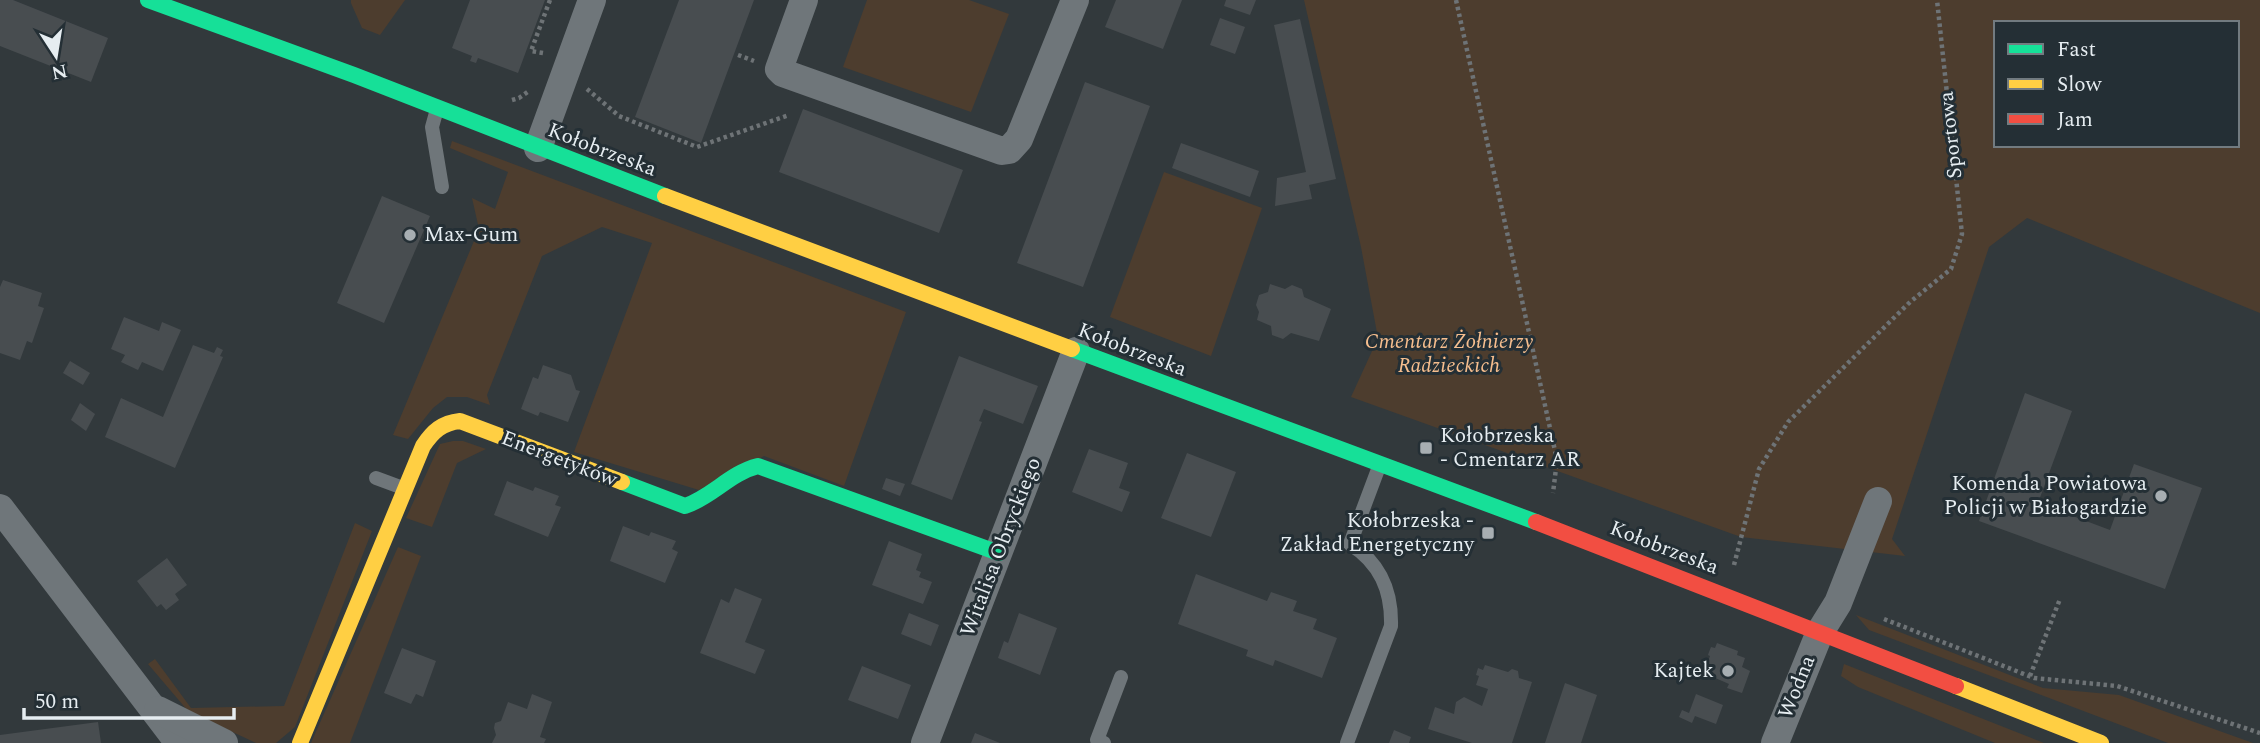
<svg xmlns="http://www.w3.org/2000/svg" width="2260" height="743" font-family="Spectral,serif">
<rect width="100%" height="100%" fill="#32393c"/>
<g fill="#4d3d2e" fill-rule="evenodd">
<polygon points="351,0 405,0 380,35 362,28 351,3"/>
<polygon points="867,0 969,0 1009,14 971,112 843,67"/>
<path d="M 1304,0 L 2260,0 L 2260,313 L 2027,218 L 1989,247 L 1892,539 L 1905,556 L 1741,537 L 1351,397 L 1378,338 L 1361,247 ZM 1996,23 L 2237,23 L 2237,145 L 1996,145 Z"/>
<polygon points="452,141 906,312 844,486 764,456 699,490 574,452 652,243 602,227 542,256 487,395 490,405 467,397 447,397 433,408 408,439 393,435 479,229 472,198 495,209 508,172 450,148"/>
<polygon points="1164,172 1262,208 1211,356 1110,317"/>
<polygon points="453,441 463,441 486,449 457,463 432,527 406,518 440,444"/>
<polygon points="355,523 372,531 295,727 276,743 256,743 188,711 148,664 155,659 191,708 284,706"/>
<polygon points="398,547 421,556 350,743 311,743"/>
<polygon points="1856,615 2043,688 2119,695 2253,743 2168,743 1869,630"/>
<polygon points="1844,664 2044,743 1995,743 1858,687 1841,676"/>
</g>
<g fill="#484d50">
<polygon points="0,0 13,0 108,38 91,82 0,46"/>
<polygon points="470,0 545,0 518,73 478,58 476,63 470,61 472,56 452,48"/>
<polygon points="679,0 754,0 701,143 635,117"/>
<polygon points="1116,0 1182,0 1163,49 1105,27"/>
<polygon points="1226,0 1256,0 1250,15 1224,6"/>
<polygon points="1220,18 1245,27 1235,54 1210,45"/>
<polygon points="1300,19 1336,179 1309,185 1312,199 1275,206 1277,178 1306,172 1274,25"/>
<polygon points="1085,82 1150,106 1083,287 1017,263"/>
<polygon points="803,109 963,170 939,233 779,172"/>
<polygon points="1181,143 1259,171 1250,197 1172,168"/>
<polygon points="382,196 430,216 384,323 337,303"/>
<polygon points="3,280 42,293 38,306 44,308 32,343 27,341 20,360 0,353 0,287"/>
<polygon points="1270,284 1285,289 1292,285 1302,289 1304,297 1331,309 1319,341 1291,333 1283,339 1272,335 1271,326 1257,320 1259,312 1256,305 1259,295 1268,292"/>
<polygon points="124,317 159,331 162,322 181,330 163,371 142,362 138,370 121,362 125,355 111,349"/>
<polygon points="193,345 214,353 217,347 223,350 220,356 223,357 175,468 105,437 121,398 163,417"/>
<polygon points="959,356 1038,386 1023,424 984,409 979,421 982,422 952,500 911,484"/>
<polygon points="70,361 90,373 83,385 63,373"/>
<polygon points="543,365 571,375 576,390 580,391 568,422 540,412 538,416 521,409 533,377 538,379"/>
<polygon points="2025,393 2072,411 2038,503 2110,530 2134,464 2202,488 2165,589 1979,521"/>
<polygon points="80,403 95,414 86,431 71,420"/>
<polygon points="1089,449 1128,463 1119,488 1130,492 1122,512 1072,492"/>
<polygon points="1187,453 1236,472 1211,537 1161,518"/>
<polygon points="886,478 905,484 900,496 882,489"/>
<polygon points="507,481 533,491 535,487 559,496 555,505 561,507 548,537 494,515"/>
<polygon points="623,526 649,536 651,532 676,541 672,549 678,552 665,583 610,561"/>
<polygon points="889,541 922,554 916,570 921,572 919,577 932,582 923,604 872,585"/>
<polygon points="167,558 187,585 175,594 179,600 166,610 161,604 157,607 137,581"/>
<polygon points="1196,574 1267,601 1271,592 1297,601 1293,611 1317,619 1313,629 1337,638 1322,678 1275,660 1273,666 1246,656 1248,650 1178,624"/>
<polygon points="735,588 762,599 745,642 765,650 755,674 700,653 721,599 729,603"/>
<polygon points="909,613 939,625 931,646 901,634"/>
<polygon points="1019,613 1057,628 1040,675 998,658 1004,641 1008,643"/>
<polygon points="1717,643 1738,651 1737,655 1745,658 1742,667 1750,671 1742,693 1727,688 1729,684 1704,673 1710,656 1708,655 1709,652 1711,647 1715,648"/>
<polygon points="402,648 436,661 423,697 416,694 411,704 384,693"/>
<polygon points="1485,665 1508,672 1512,669 1518,671 1519,678 1532,682 1512,743 1472,743 1428,729 1435,707 1454,714 1456,702 1464,697 1482,706 1488,689 1476,685 1479,676 1476,675 1478,668 1483,670"/>
<polygon points="862,666 911,685 898,719 848,700"/>
<polygon points="1565,683 1597,695 1581,743 1545,743"/>
<polygon points="532,694 552,702 540,737 546,739 544,743 492,743 496,735 494,728 495,723 501,721 508,702 527,709"/>
<polygon points="1696,694 1723,705 1716,724 1695,716 1692,723 1679,717 1682,710 1689,713"/>
<polygon points="98,722 101,743 0,743 0,735"/>
<polygon points="1394,730 1411,737 1409,743 1389,743"/>
<polygon points="975,733 1000,743 971,743"/>
</g>
<g fill="none" stroke-linecap="round" stroke-linejoin="round">
<g stroke="#6e7376" stroke-width="4.5" stroke-dasharray="3.5 3.5" stroke-linecap="butt">
<polyline points="1456,0 1557,460 1553,493"/>
<polyline points="543,53 531,51 550,0"/>
<polyline points="738,55 754,61"/>
<polyline points="587,89 619,116 697,147 789,115"/>
<polyline points="512,100 519,98 529,91"/>
<polyline points="1734,565 1759,469 1788,422 1910,302 1951,269 1962,234 1937,0"/>
<polyline points="1884,619 2034,678 2117,686 2260,733"/>
<polyline points="2030,676 2060,599"/>
</g>
<g stroke="#6f767a" stroke-width="14">
<polyline points="437,109 432,127 442,187"/>
<polyline points="376,478 403,488"/>
<polyline points="1104,743 1097,740 1121,677"/>
<path d="M 1347,743 L 1391,626 C 1392,590 1380,563 1350,544 L 1380,464"/>
</g>
<g stroke="#6f767a" stroke-width="28">
<polyline points="804,0 779,69 783,73 1002,151 1009,150 1019,139 1075,0"/>
<polyline points="538,148 592,0"/>
<polyline points="0,508 179,743"/>
<polyline points="158,710 224,743"/>
<polyline points="925,743 1076,351"/>
<polyline points="1775,743 1820,632 1838,603 1878,501"/>
</g>
<g stroke="#16e098" stroke-width="16">
<polyline points="148,0 354,75 665,196"/>
<polyline points="1072,349 1536,522"/>
<path d="M 622,482 L 685,506 C 712,497 730,473 758,466 L 999,553"/>
</g>
<g stroke="#ffcf43" stroke-width="16">
<polyline points="665,196 1072,349"/>
<polyline points="1956,686 2101,743"/>
<path d="M 300,743 L 423,446 C 433,431 442,423 460,421 L 622,482"/>
</g>
<polyline stroke="#f24e42" stroke-width="16" points="1536,522 1956,686"/>
</g>
<g fill="#a7aeb2" stroke="#242f35" stroke-width="2.5">
<circle cx="410" cy="235" r="7"/>
<rect x="1419" y="441" width="14" height="14" rx="3.5"/>
<circle cx="2161" cy="496" r="7"/>
<rect x="1481" y="526" width="14" height="14" rx="3.5"/>
<circle cx="1728" cy="671" r="7"/>
</g>
<g text-anchor="middle" dominant-baseline="central" stroke-width="6" stroke-linejoin="round" paint-order="stroke">
<g font-size="21" fill="#e6edf1" stroke="#242f35">
<text transform="translate(1951 135) rotate(-96)">Sportowa</text>
<text transform="translate(602 150) rotate(21)">Kołobrzeska</text>
<text transform="translate(1132 350) rotate(21)">Kołobrzeska</text>
<text transform="translate(559 459) rotate(21)">Energetyków</text>
<text transform="translate(1001 547) rotate(-69)">Witalisa Obryckiego</text>
<text transform="translate(1664 548) rotate(21)">Kołobrzeska</text>
<text transform="translate(1797 687) rotate(-68)">Wodna</text>
</g>
<g font-size="21" fill="#e6edf1" stroke="#242f35" text-anchor="end">
<text x="424" y="235" text-anchor="start">Max-Gum</text>
<text x="1440" y="436" text-anchor="start">Kołobrzeska<tspan x="1440" dy="24">- Cmentarz AR</tspan></text>
<text x="2147" y="484">Komenda Powiatowa<tspan x="2147" dy="24">Policji w Białogardzie</tspan></text>
<text x="1474" y="521">Kołobrzeska -<tspan x="1474" dy="24">Zakład Energetyczny</tspan></text>
<text x="1714" y="671">Kajtek</text>
</g>
<g font-size="21" font-style="italic" fill="#f6be8e" stroke="#242f35">
<text x="1449" y="342">Cmentarz Żołnierzy<tspan x="1449" dy="24">Radzieckich</tspan></text>
</g>
</g>
<rect x="1994" y="21" width="245" height="126" fill="#242f35" stroke="#727b80" stroke-width="2"/>
<rect x="2008" y="44" width="35" height="10" fill="#16e098" stroke="#727b80" stroke-width="2"/>
<text x="2057" y="56" font-size="21" fill="#e6edf1">Fast</text>
<rect x="2008" y="79" width="35" height="10" fill="#ffcf43" stroke="#727b80" stroke-width="2"/>
<text x="2057" y="91" font-size="21" fill="#e6edf1">Slow</text>
<rect x="2008" y="114" width="35" height="10" fill="#f24e42" stroke="#727b80" stroke-width="2"/>
<text x="2057" y="126" font-size="21" fill="#e6edf1">Jam</text>
<g transform="translate(56 56) rotate(168)" stroke="#242f35" stroke-width="5" paint-order="stroke">
<path d="M0-5L12 26L0 18L-12 26Z" fill="#e6edf1"/>
<text y="-10" font-size="19" font-weight="bold" text-anchor="middle" fill="#e6edf1">N</text>
</g>
<path d="M24 708v10h210v-10" fill="none" stroke="#e6edf1" stroke-width="3.5"/>
<text x="35" y="708" font-size="21" fill="#e6edf1" stroke="#242f35" stroke-width="5" paint-order="stroke">50 m</text>
</svg>
